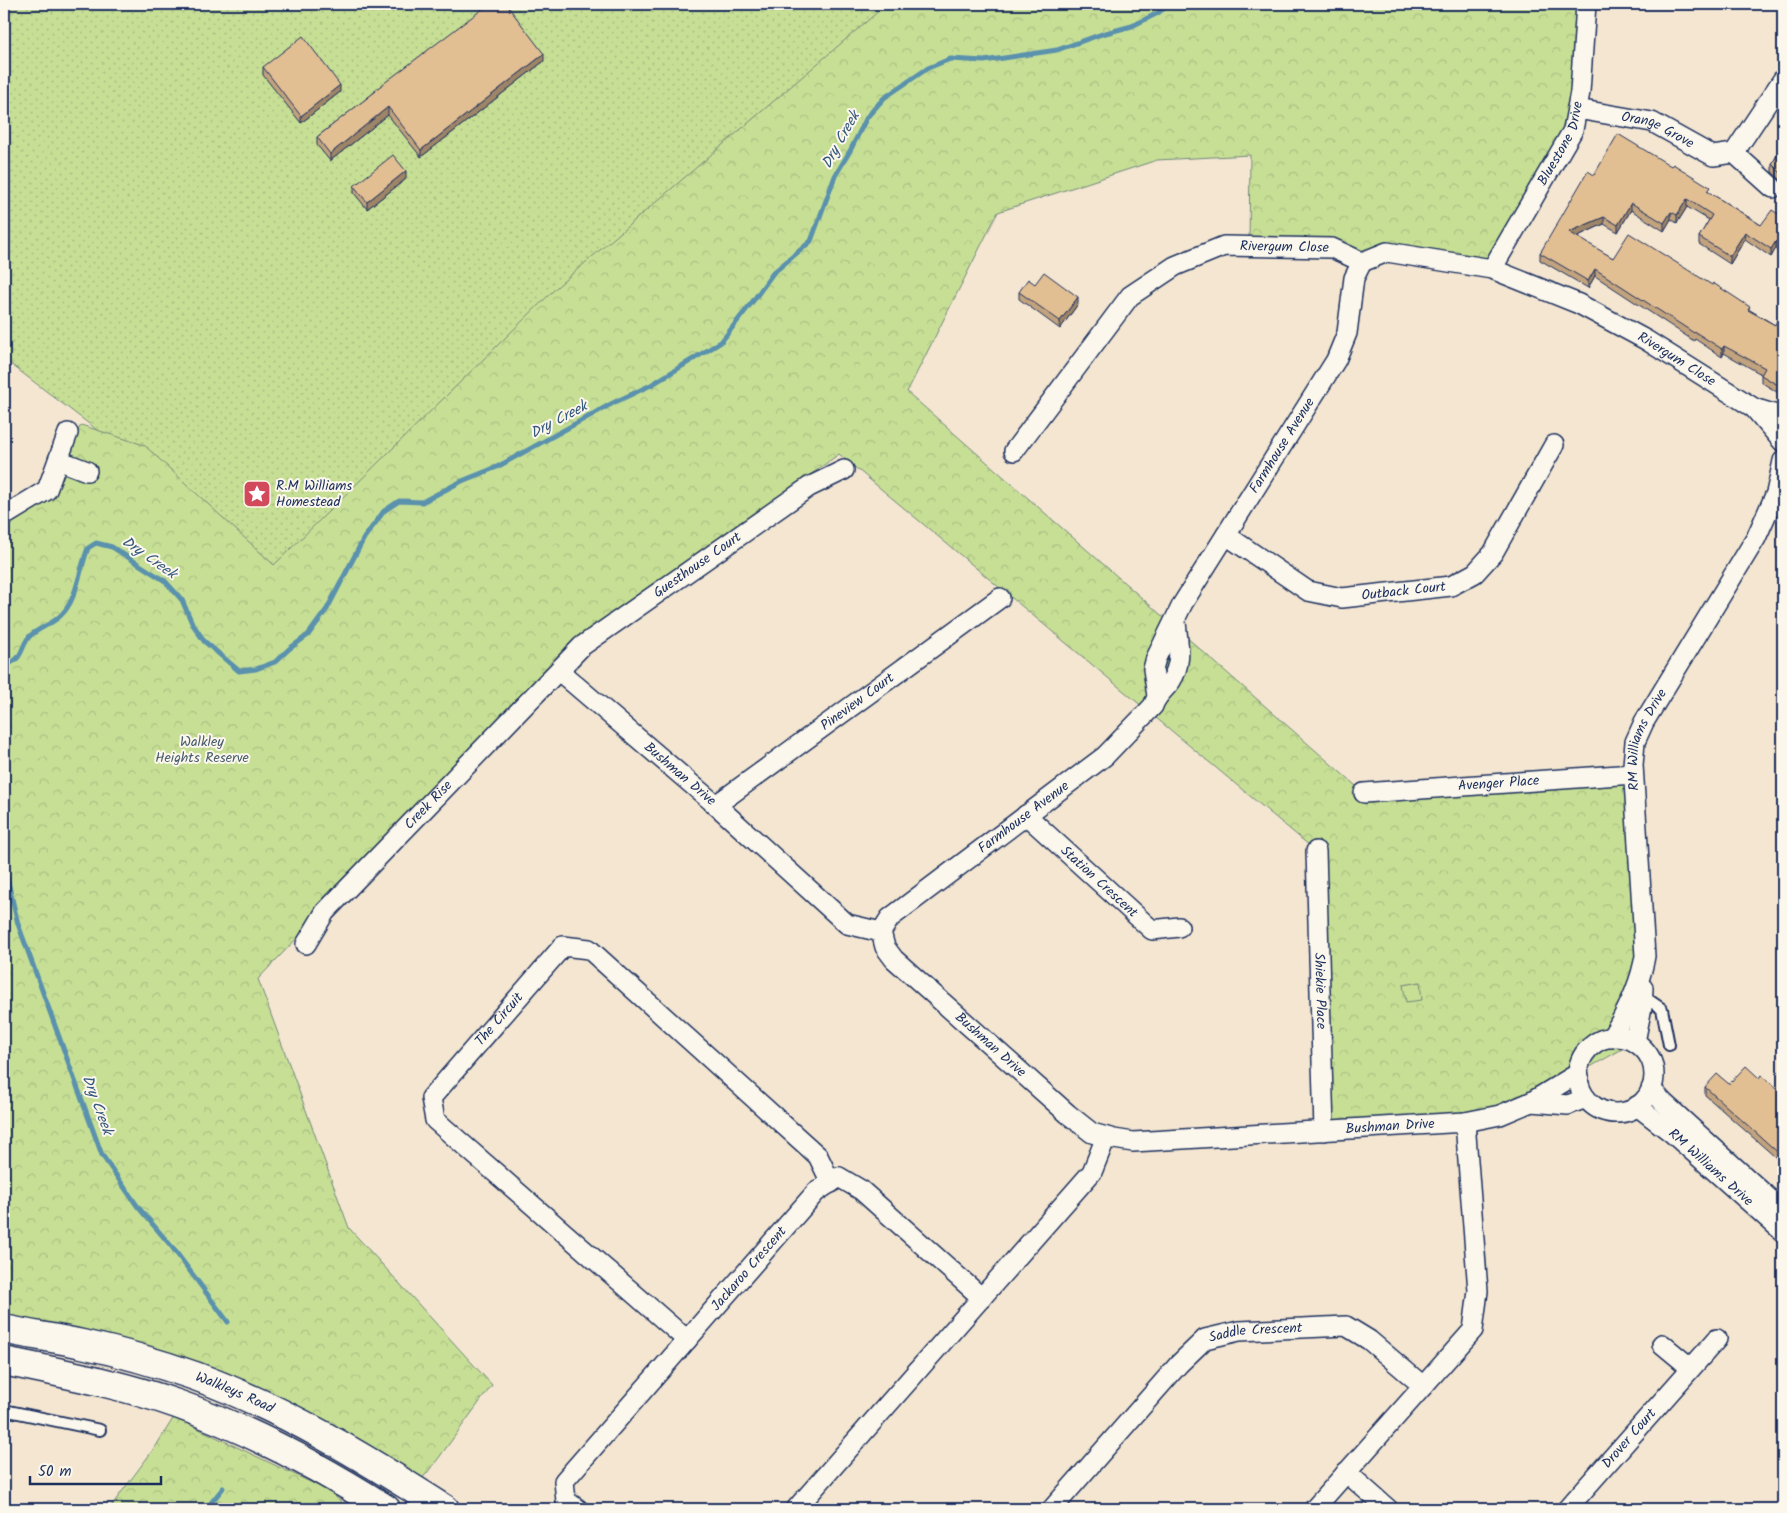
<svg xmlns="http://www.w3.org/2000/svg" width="1787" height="1513" font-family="Kalam,sans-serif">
<defs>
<pattern id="grass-dots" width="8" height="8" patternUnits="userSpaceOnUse" patternTransform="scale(1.25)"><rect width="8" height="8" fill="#c7df95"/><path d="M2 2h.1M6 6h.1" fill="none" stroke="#aac083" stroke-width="1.8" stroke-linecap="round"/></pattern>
<pattern id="park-crowns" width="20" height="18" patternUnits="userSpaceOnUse" patternTransform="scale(1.25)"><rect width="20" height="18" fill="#c7df95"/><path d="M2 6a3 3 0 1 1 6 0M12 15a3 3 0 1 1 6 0" fill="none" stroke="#aac083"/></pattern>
</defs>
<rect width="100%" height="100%" fill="#f4e6d1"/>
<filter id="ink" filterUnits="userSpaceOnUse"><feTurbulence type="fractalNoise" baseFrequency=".02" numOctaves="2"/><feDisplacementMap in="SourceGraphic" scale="10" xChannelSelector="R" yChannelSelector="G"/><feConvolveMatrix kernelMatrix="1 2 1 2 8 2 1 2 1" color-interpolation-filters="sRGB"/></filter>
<g filter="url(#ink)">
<polygon fill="url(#grass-dots)" stroke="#71877a" points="4,4 896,4 274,565 4,359"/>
<g fill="url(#park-crowns)" stroke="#71877a">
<polygon points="887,4 1584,4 1573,130 1492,269 1376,256 1249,247 1250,155 1157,160 998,212 907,392 1364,793 1633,765 1643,969 1635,1042 1572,1077 1465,1122 1324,1131 1316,851 839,454 576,645 258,979 349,1228 492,1385 438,1459 414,1489 209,1382 4,1330 4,516 47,490 81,425 144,445 274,565 558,286"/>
<polygon points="174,1417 327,1490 342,1502 335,1509 109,1509 156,1446"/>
</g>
<polygon fill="#c7df95" stroke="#71877a" points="1420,982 1422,1000 1406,1002 1403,985"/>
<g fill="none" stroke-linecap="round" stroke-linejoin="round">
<g stroke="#5a91ad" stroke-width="5">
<path d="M 4,665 C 25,661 20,644 31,635 C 41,627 55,623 63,613 C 77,598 80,568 88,548 L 96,543 L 112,547 L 165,581 L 182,600 L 192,623 L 204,641 L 239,671 L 256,669 L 275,662 L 289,649 L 308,635 L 327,609 L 364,538 L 384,511 L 399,501 L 422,502 L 462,481 L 497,467 L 613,403 L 651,385 L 721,342 L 753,301 L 773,273 L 811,241 L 835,176 L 850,151 L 867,117 L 884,98 L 928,68 L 950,59 L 984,61 L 1057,50 L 1102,34 L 1132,26 L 1158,13 L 1169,4"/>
<polyline points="4,865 18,924 102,1155 138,1207 172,1247 228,1322"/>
<polyline points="206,1509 223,1488"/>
</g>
<defs>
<g id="service">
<polyline points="1643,996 1662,1009 1669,1045"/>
<polyline points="4,1410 100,1430"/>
</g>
<g id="minor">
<path id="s1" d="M 1577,109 L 1652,122 L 1713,156 L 1734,153 L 1783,79"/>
<polyline points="1734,153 1773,188"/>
<path id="s2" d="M 1492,269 L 1573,130 L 1580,92 L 1586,4"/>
<polyline points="1754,408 1783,442"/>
<path id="s3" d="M 1014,451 L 1130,296 L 1175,266 L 1224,246 L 1332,248 L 1362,262 L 1387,252 L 1492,269 L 1579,304 L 1646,340 L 1754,408 L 1783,417"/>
<polyline points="58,460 87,471"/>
<polyline points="4,516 47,490 68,433"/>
<path id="s4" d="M 1226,535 L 1308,591 L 1342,598 L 1451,586 L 1475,573 L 1493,553 L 1554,445"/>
<path id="s5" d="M 559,671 L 716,805 L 847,924 L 881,932 L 885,947 L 894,959 L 1068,1114 L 1092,1133 L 1114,1139 L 1133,1142 L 1465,1122 L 1500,1115 L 1531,1102 L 1572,1077 L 1579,1076"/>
<path id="s6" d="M 1157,696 L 1153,669 L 1156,658 L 1183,603 L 1336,360 L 1347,333 L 1354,278 L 1362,262"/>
<path id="s7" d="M 1364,793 L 1633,774"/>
<path id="s8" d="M 716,805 L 1000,598"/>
<path id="s9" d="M 1026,815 L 1152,930 L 1179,927"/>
<path id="s10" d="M 1316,851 L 1324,1131"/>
<path id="s11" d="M 881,932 L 890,918 L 1105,756 L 1153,706 C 1157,694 1165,690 1171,681 C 1184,660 1177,642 1176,620"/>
<path id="s12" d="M 306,944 L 325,912 L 582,646 L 809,487 L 844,470"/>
<circle cx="1616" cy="1075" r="38"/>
<path id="s13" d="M 1611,1038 C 1627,1012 1640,986 1645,956 L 1633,765 L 1635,742 L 1644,722 L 1756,538 L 1776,493 L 1783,461"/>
<polyline points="1635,1042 1642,1007 1643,988"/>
<polyline points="1651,1089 1664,1103 1783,1211"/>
<polyline points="1531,1102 1568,1105 1586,1098"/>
<path id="s14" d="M 1637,1106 L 1672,1133 L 1783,1232"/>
<path id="s15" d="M 687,1340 L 435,1120 L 431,1098 L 563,946 L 589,949 L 818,1156 L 831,1183"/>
<polyline points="1662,1344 1691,1368"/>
<polyline points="1346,1472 1388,1509"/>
<path id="s16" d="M 578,1509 L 566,1501 L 564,1481 L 816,1192 L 839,1177 L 861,1190 L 982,1298"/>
<polyline points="796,1509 1092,1172 1106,1137"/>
<path id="s17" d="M 1052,1509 L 1179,1364 L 1205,1339 L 1239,1331 L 1346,1326 L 1369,1340 L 1423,1386"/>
<polyline points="1314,1509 1473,1330 1478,1291 1465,1122"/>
<path id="s18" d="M 1567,1509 L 1717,1339"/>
</g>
<g id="secondary">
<path id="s19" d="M 4,1329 C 30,1335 56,1338 82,1344 C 120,1352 158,1363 195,1376 C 285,1409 365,1458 445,1509"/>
<path d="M 4,1361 C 62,1373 121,1384 177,1404 C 251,1430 320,1467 386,1509"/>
</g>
</defs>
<use href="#service" stroke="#1b2f5e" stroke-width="14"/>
<use href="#minor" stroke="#1b2f5e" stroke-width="22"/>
<use href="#secondary" stroke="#1b2f5e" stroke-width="31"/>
<use href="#service" stroke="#fbf7ec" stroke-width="10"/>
<use href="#minor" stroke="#fbf7ec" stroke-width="19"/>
<use href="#secondary" stroke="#fbf7ec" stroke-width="28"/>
</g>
<g fill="#c2a37e" stroke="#1b2f5e">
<polygon points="544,61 421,157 388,115 330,161 317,145 317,137 375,92 375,90"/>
<polygon points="263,67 340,92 301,123 263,75"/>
<polygon points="1783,140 1783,185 1781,180 1772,172 1772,164 1778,153 1778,148"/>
<polygon points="1671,166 1710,193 1761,225 1778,214 1783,206 1783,253 1776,248 1771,257 1745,239 1730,264 1699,244 1699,237 1709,220 1687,207 1677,223 1671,219 1664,231 1631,210 1618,232 1604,224 1576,237 1613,258 1750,310 1775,325 1783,309 1783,396 1761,382 1761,374 1724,353 1722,357 1695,339 1694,341 1595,276 1588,288 1540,260 1540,253 1594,175"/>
<polygon points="406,179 367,209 354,193 354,186"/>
<polygon points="1035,284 1078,304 1060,329 1019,299 1019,292"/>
<polygon points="1759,1078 1783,1094 1783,1164 1705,1095 1705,1087 1729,1084"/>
</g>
<g fill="#9e8567" stroke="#1b2f5e">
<polygon points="544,54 544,61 421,157 421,150"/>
<polygon points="340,85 340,92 301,123 301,116"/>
<polygon points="388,107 388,115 330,161 330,154"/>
<polygon points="406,171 406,179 367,209 367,202"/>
<polygon points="1687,199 1687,207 1677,223 1677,215"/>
<polygon points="1631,203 1631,210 1618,232 1618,225"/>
<polygon points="1671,212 1671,219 1664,231 1664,223"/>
<polygon points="1604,217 1604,224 1569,240 1569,232"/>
<polygon points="1745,232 1745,239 1730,264 1730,256"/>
<polygon points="1776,241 1776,248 1771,257 1771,249"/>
<polygon points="1595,269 1595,276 1588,288 1588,281"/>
<polygon points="1078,297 1078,304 1060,329 1060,321"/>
<polygon points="1724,346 1724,353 1722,357 1722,349"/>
</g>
<g fill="#e2be93" stroke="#1b2f5e">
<polygon points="489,4 506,4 544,54 421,150 388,107 330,154 317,137 376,91 375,90"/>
<polygon points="303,36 340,85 301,116 263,67"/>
<polygon points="1618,134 1671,166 1673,164 1710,187 1707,191 1761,225 1772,210 1778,214 1783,206 1783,245 1776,241 1771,249 1745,232 1730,256 1699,237 1712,215 1687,199 1677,215 1671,212 1664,223 1631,203 1618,225 1604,217 1569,232 1613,258 1629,233 1712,285 1713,283 1750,307 1748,310 1775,325 1783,309 1783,388 1761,375 1765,368 1724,346 1722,349 1695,332 1694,333 1595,269 1588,281 1540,253 1588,171 1594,175"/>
<polygon points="1783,140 1783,178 1781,173 1772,164 1781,149 1778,148"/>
<polygon points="393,155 406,171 367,202 354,186"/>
<polygon points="1044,272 1078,297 1060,321 1019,292 1028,279 1035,284"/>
<polygon points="1746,1066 1759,1078 1761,1075 1783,1094 1783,1157 1705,1087 1717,1074 1729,1084"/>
</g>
</g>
<defs>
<symbol id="sight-square" viewBox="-11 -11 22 22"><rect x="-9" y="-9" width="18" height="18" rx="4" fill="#d1495b" stroke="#fbf7ec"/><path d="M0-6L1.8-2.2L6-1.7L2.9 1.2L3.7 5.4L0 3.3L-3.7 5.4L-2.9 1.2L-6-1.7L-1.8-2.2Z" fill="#fff"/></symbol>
</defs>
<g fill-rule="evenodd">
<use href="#sight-square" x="241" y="478" width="32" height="32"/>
</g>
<g text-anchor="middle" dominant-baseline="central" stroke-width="4" stroke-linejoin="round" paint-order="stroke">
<g font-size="14" fill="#1b2f5e" stroke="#fbf7ec">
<text stroke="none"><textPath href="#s1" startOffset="84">Orange Grove</textPath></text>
<text stroke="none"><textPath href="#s2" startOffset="144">Bluestone Drive</textPath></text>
<text stroke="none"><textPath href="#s3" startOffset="361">Rivergum Close</textPath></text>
<text stroke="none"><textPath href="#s3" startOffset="781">Rivergum Close</textPath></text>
<text stroke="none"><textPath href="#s6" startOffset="286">Farmhouse Avenue</textPath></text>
<text stroke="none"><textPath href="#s12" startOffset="548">Guesthouse Court</textPath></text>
<text stroke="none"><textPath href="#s4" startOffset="196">Outback Court</textPath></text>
<text stroke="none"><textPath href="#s8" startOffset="175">Pineview Court</textPath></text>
<text stroke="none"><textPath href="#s13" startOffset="309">RM Williams Drive</textPath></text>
<text stroke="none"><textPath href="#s5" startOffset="159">Bushman Drive</textPath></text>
<text stroke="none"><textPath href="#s7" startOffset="135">Avenger Place</textPath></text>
<text stroke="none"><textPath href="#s12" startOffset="186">Creek Rise</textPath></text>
<text stroke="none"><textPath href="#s11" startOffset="184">Farmhouse Avenue</textPath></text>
<text stroke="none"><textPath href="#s9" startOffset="99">Station Crescent</textPath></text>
<text stroke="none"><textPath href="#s10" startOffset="140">Shiekie Place</textPath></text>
<text stroke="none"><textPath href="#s15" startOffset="461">The Circuit</textPath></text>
<text stroke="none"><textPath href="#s5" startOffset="578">Bushman Drive</textPath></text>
<text stroke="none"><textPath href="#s5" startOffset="1012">Bushman Drive</textPath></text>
<text stroke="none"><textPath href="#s14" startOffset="96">RM Williams Drive</textPath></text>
<text stroke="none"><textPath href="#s16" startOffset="316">Jackaroo Crescent</textPath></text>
<text stroke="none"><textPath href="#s17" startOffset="280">Saddle Crescent</textPath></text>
<text stroke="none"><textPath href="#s19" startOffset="240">Walkleys Road</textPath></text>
<text stroke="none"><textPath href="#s18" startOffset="94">Drover Court</textPath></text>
</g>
<g font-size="14" fill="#1b2f5e" stroke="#fbf7ec" text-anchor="start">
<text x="276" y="486">R.M Williams<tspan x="276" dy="16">Homestead</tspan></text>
</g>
<g font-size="14" fill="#465b6c" stroke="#fbf7ec">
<text x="202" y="742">Walkley<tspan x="202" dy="16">Heights Reserve</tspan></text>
</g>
<g font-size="15" font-style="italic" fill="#35587f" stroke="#fbf7ec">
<text transform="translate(841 140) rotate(-61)">Dry Creek</text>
<text transform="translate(559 420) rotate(-28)">Dry Creek</text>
<text transform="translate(149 558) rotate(35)">Dry Creek</text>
<text transform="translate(97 1105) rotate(70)">Dry Creek</text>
</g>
</g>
<rect width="1787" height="1513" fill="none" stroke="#fbf7ec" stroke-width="20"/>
<rect x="10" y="10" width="1767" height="1493" fill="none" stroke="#1b2f5e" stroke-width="2" filter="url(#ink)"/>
<path d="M30 1476v8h131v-8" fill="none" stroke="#1b2f5e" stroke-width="2.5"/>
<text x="38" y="1476" font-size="15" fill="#1b2f5e" stroke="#fbf7ec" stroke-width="4" paint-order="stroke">50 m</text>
</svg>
